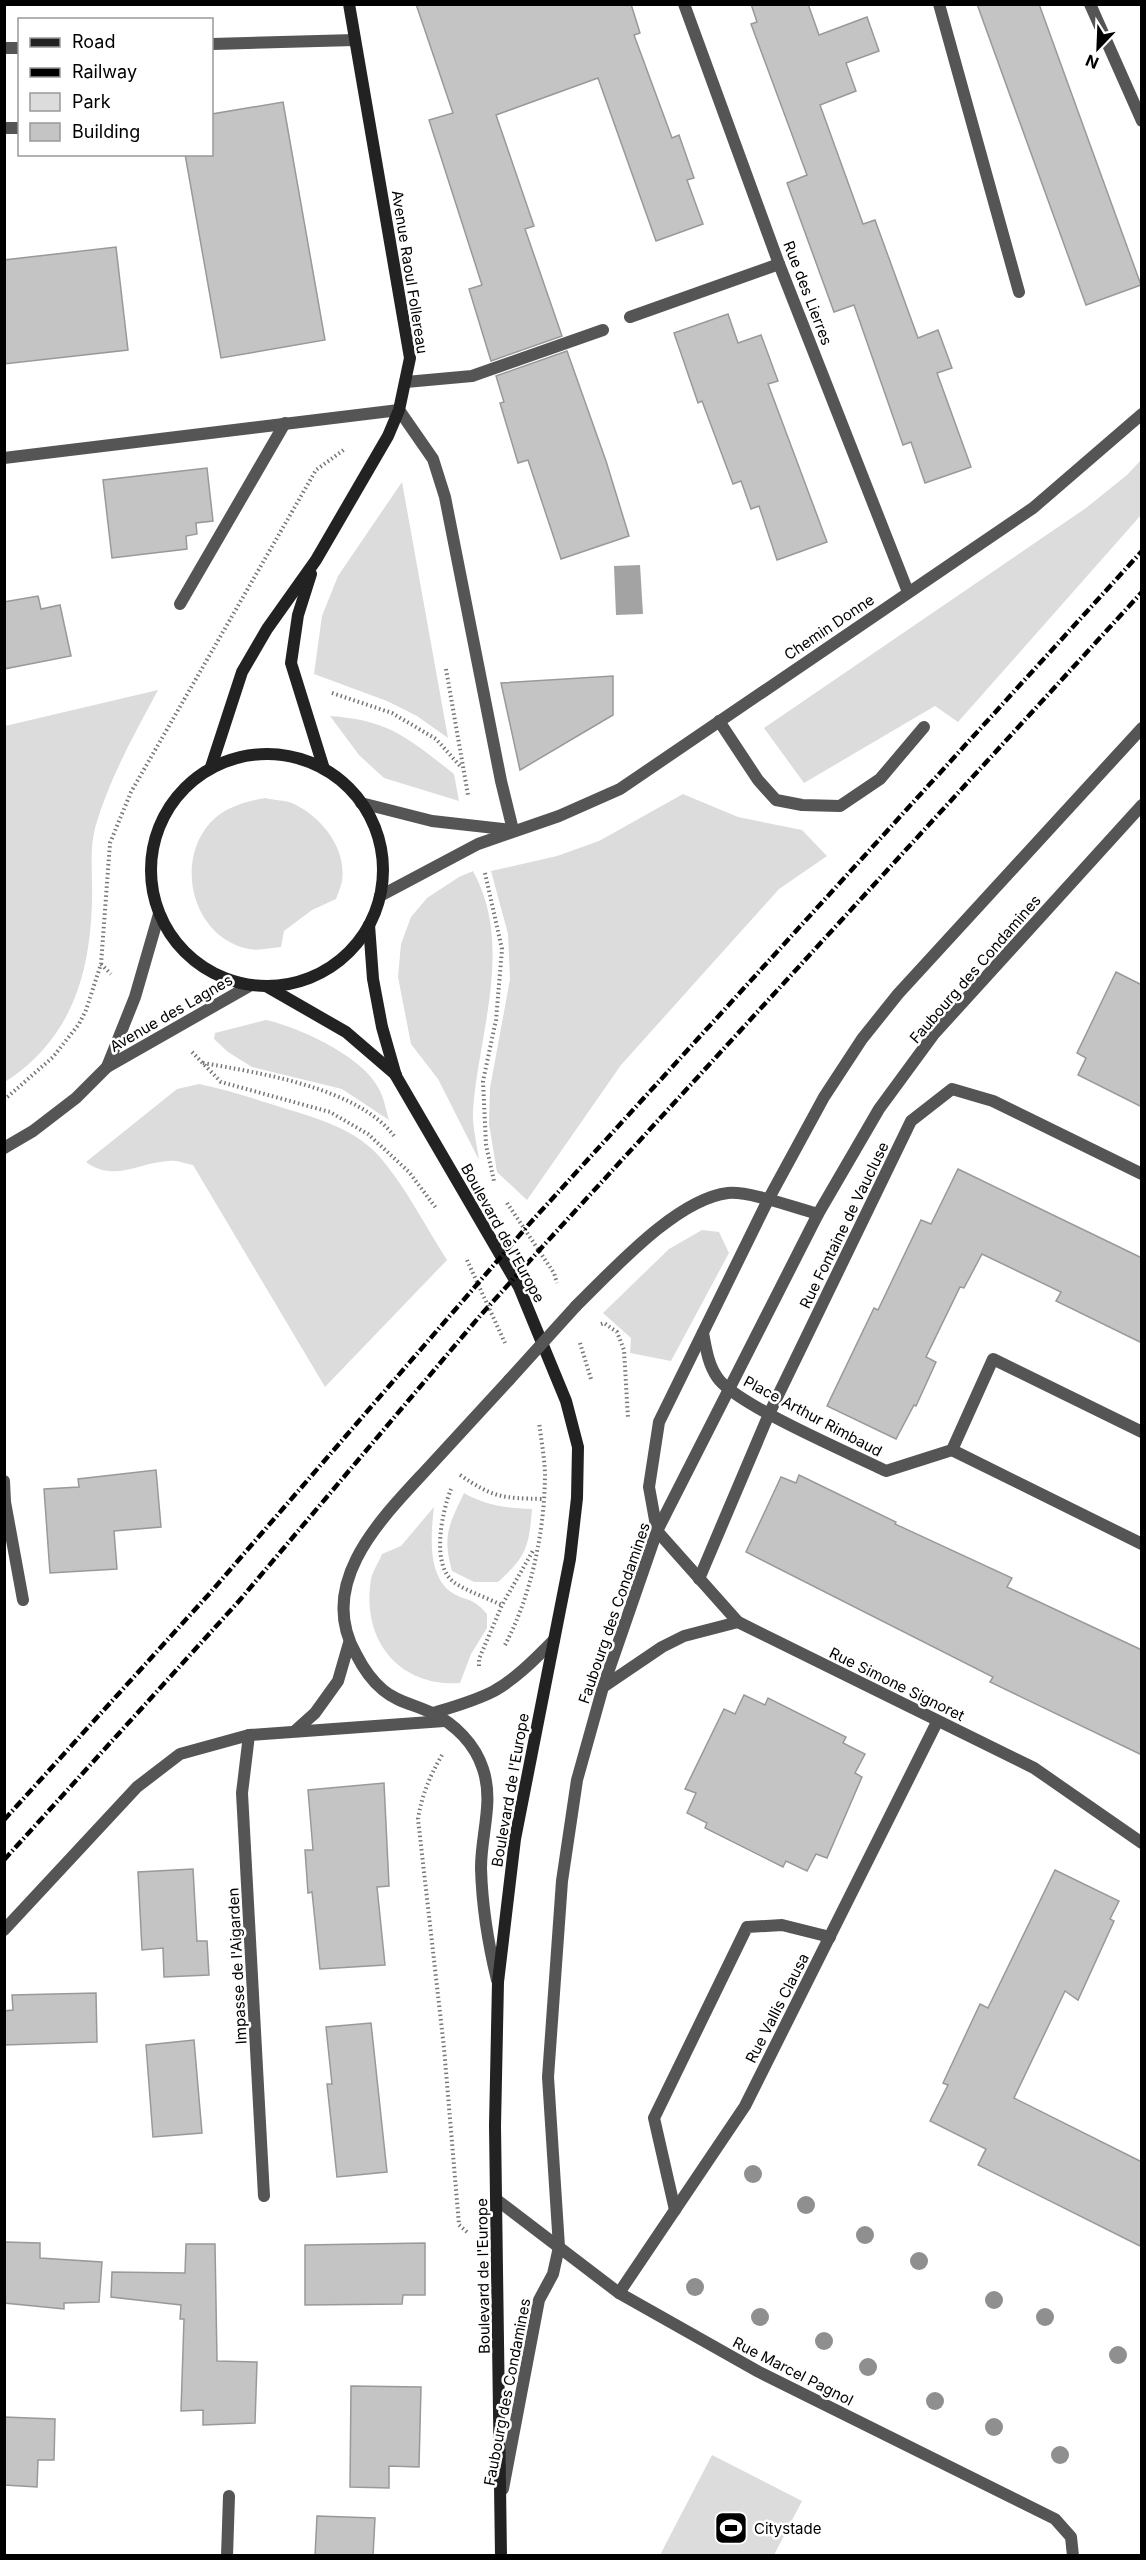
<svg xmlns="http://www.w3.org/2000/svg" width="1146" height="2560" font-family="Inter,sans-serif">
<rect width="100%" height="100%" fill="#fff"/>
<g fill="#dcdcdc">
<polygon points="1141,460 1141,515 958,722 935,706 804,783 764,728 1086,508 1127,475"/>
<polygon points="402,482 448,738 417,716 387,701 314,674 322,616 338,576"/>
<path d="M 158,690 C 134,735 109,779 95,828 C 89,852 93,876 92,901 C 90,976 71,1039 5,1082 L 5,726 Z"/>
<path d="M 330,716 C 390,720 409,739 454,774 L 459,801 L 384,778 L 359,755 Z"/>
<polygon points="683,794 738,817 802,830 827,856 779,889 621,1065 527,1200 497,1172 489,1124 490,1088 510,979 508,934 491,871 557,856 599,841"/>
<path d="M 265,798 C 273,800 284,800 292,803 C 321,816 347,848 342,881 C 341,887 338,893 336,899 L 312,910 L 284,931 L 281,947 C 271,948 258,951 249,949 C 193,938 174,863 210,823 C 225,807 244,802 265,798 Z"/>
<path d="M 473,871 C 514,946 479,1031 473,1110 C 472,1126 477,1144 479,1160 L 438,1079 L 411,1044 L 398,977 L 401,944 L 411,917 L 427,898 L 459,877 Z"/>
<path d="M 266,1020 C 299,1027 364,1057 379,1089 C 384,1098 386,1110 389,1120 L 342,1089 L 252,1067 L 228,1052 L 214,1039 L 215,1033 Z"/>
<path d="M 199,1084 C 224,1089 249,1097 274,1105 C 311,1117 352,1126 379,1156 C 406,1187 425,1226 447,1260 L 325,1387 L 193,1165 C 186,1164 177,1160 169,1161 C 139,1162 115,1183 86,1162 L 177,1089 Z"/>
<polygon points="702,1230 719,1232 729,1253 671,1361 630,1353 631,1338 603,1313 669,1249"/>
<path d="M 464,1493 C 487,1506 506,1508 532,1509 C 529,1546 527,1556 498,1582 L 474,1582 L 452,1571 C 442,1535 449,1525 464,1493 Z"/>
<path d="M 434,1507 C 431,1534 427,1574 451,1592 C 466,1602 472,1596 487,1614 L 487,1628 L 471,1654 L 460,1683 C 398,1687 361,1639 371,1579 C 373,1570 379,1562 382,1554 L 401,1546 Z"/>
<polygon points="712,2455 802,2501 774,2555 660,2555"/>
</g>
<polygon fill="#a3a3a3" points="640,565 643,614 616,615 614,566"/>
<g fill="#c4c4c4" stroke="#999" stroke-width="1.5">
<polygon points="416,4 631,4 640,33 634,35 672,138 679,135 694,178 687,180 703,224 656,241 598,78 496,115 534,226 525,229 562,336 491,361 469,289 482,285 429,120 453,113"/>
<polygon points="751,4 808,4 819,35 867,17 879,51 846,63 856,91 820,105 863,224 875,220 918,338 938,330 952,368 937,373 971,467 925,483 911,442 903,445 854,305 834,312 787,183 807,175 751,24 757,22"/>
<polygon points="977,4 1039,4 1141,285 1086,305"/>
<polygon points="283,102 325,340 221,358 185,154 212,154 212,114"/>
<polygon points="116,247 128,350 4,364 4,260"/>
<polygon points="728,314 738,343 761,335 778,381 768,384 827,542 777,560 759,506 751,509 741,481 733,484 702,401 698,403 674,333"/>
<polygon points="567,351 606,461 629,536 561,559 528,460 518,463 500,403 504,402 496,376"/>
<polygon points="207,468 213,521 196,523 197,534 186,536 187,549 112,558 103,480"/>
<polygon points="38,596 41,609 60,605 71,656 4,669 4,602"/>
<polygon points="613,676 613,715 520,770 501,683"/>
<polygon points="1116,972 1142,985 1142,1107 1078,1075 1086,1058 1077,1053"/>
<polygon points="958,1169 1142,1258 1142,1343 1056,1301 1061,1292 982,1254 964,1288 960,1287 926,1357 936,1362 916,1406 914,1405 896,1439 827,1406 874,1308 878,1310 921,1220 931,1224"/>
<polygon points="156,1470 161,1527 114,1531 117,1569 50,1573 44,1489 79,1487 78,1479"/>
<polygon points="799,1475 896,1522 895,1524 1012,1578 1007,1587 1142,1650 1142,1755 990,1682 993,1677 746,1552 781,1477 796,1483"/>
<polygon points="744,1695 765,1705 768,1698 846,1737 843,1743 865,1754 855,1773 862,1777 827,1858 816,1854 807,1871 786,1861 783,1867 705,1828 707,1823 687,1813 696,1793 685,1789 724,1709 735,1714"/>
<polygon points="384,1783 389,1886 377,1887 385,1965 320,1969 312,1892 308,1893 305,1850 313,1850 308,1790"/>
<polygon points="193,1869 197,1941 207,1941 209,1975 164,1977 163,1948 142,1950 138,1872"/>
<polygon points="1055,1870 1119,1901 1110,1919 1114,1921 1078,2000 1065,1991 1014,2098 1142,2162 1142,2247 978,2165 986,2149 930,2121 948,2085 943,2083 980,2004 988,2008"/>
<polygon points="96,1993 97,2042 4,2045 4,2011 13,2010 12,1995"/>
<polygon points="371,2023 387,2172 337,2177 327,2084 332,2084 326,2027"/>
<polygon points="194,2040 202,2133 153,2137 146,2045"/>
<polygon points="4,2242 40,2243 40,2258 102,2262 99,2302 64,2303 64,2309 4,2303"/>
<polygon points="425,2243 425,2295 403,2295 402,2304 305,2305 305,2245"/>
<polygon points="186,2244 215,2244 217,2361 257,2362 255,2423 203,2425 203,2410 181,2411 184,2319 180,2319 181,2305 111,2297 112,2272 185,2273"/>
<polygon points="351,2386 421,2387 419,2467 389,2466 389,2488 350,2487"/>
<polygon points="4,2417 55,2419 54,2460 38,2460 37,2487 4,2485"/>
<polygon points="317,2516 375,2518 373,2556 315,2556"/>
</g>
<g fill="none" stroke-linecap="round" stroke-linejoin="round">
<g stroke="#777" stroke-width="4" stroke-dasharray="1.5 3" stroke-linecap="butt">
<polyline points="446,669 468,795"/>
<polyline points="332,693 392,713 436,739 461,767"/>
<polyline points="485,873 502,949 496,1020 483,1081 486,1145 494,1181"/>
<polyline points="101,964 111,974"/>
<polyline points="192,1052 221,1082 330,1112 368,1134 409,1172 436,1208"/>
<path d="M 203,1063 C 260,1073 358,1088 394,1136"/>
<polyline points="4,1100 53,1057 79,1024 86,1010 101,964 110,843 131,792 316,470 345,449"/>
<polyline points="507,1203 554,1273 557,1283"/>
<polyline points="467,1260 505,1343"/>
<polyline points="601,1324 604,1323 617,1332 624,1350 628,1418"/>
<polyline points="580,1343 591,1379"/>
<path d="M 460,1475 C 494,1498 502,1498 543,1499"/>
<path d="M 451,1489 C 442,1512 430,1566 455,1583 C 469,1592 487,1598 502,1605"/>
<path d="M 505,1645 C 532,1594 545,1529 545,1472 C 544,1455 541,1438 539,1422"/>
<polyline points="479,1666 479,1659 502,1605 534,1549"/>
<path d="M 442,1755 C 430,1776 422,1794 418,1819 L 444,2048 L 459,2225 L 467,2232"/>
</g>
<g stroke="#555" stroke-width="12">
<polyline points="212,44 355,40"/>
<polyline points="4,48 20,48"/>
<polyline points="4,128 20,128"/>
<polyline points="630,317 779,264"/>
<polyline points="406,382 472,376 603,330"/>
<polyline points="4,458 399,410"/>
<polyline points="180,604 285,423"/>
<polyline points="719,721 758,780 776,800 802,805 840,806 880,779 924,727"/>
<polyline points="4,1481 5,1502 23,1600"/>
<polyline points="675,2210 654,2118 747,1927 782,1925 830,1937"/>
</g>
<g stroke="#555" stroke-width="12">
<polyline points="684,4 779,264 908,592"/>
<polyline points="939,4 1019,292"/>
<polyline points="1090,4 1142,121"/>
<polyline points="399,410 433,459 445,497 501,781 513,830"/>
<polyline points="1142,728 898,994 862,1039 824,1097 768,1200 659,1422 649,1487 657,1531 738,1622 1034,1768 1142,1843"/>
<path d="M 576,1306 C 612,1271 676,1199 728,1193 C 750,1191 795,1208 818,1214"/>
<path d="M 703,1333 C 706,1348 708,1364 717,1377 C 734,1404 852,1454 886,1471 L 952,1450 L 1142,1544"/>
<polyline points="952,1450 993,1359 1142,1432"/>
<polyline points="699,1579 769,1414 911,1121 952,1089 993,1101 1142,1174"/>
<polyline points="603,1687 662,1647 684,1636 738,1622"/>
<path d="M 433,1713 C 453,1707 475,1701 494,1691 C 517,1678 536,1658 554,1640"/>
<polyline points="295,1731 315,1713 338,1681 349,1643"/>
<polyline points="249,1735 242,1793 264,2196"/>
<polyline points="4,1930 137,1787 180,1754 249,1735 444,1721"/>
<path d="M 497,1980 C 488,1943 482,1906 481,1868 C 481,1834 494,1802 483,1769 C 475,1744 455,1724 432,1713 C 416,1705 397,1702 383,1690 C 371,1680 363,1668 356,1654 C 315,1582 383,1517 429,1467 C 456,1438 482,1409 509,1380"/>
<polyline points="497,2200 619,2293 759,2372 1055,2519 1071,2537 1073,2556"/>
<polyline points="619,2293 745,2106 937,1722"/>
<polyline points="503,2489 539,2300 553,2274 559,2247 548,2077 562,1881 577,1780 603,1687 657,1531 818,1214 879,1109 934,1034 1142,805"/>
<polyline points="227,2556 229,2496"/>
</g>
<g stroke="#555" stroke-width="12">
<polyline points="361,803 432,821 512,830"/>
<polyline points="380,896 478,844 559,816 620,789 1033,508 1142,414"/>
<polyline points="107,1067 135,997 159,914"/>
<polyline points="4,1148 33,1131 76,1098 107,1067 251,985"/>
</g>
<g stroke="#222" stroke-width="12">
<polyline points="311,574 298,615 291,663 324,769"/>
<circle cx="267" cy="870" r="116"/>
<polyline points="211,767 242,672 267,629 316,560 388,436 399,410 410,358 349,4"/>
<polyline points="369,925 373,979 382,1027 396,1076 519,1287 566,1401 578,1447 577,1498 570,1559 515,1839 498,1982 495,2126 501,2556"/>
<polyline points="266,986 346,1032 396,1075"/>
</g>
<g stroke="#000" stroke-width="4.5" stroke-dasharray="9 3 1.5 3" stroke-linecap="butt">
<polyline points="4,1820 210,1593 531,1222 1142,551"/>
<polyline points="4,1860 239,1601 479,1317 544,1245 1142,592"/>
</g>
<polyline stroke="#555" stroke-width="12" points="509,1380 576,1306"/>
</g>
<g fill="#8f8f8f">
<circle cx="753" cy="2174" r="9"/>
<circle cx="806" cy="2205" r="9"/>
<circle cx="865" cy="2235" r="9"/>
<circle cx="919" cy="2261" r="9"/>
<circle cx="695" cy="2287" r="9"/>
<circle cx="994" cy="2300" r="9"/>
<circle cx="760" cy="2317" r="9"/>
<circle cx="1045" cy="2317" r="9"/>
<circle cx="824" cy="2341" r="9"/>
<circle cx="1118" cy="2355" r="9"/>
<circle cx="868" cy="2367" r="9"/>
<circle cx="935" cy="2401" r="9"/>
<circle cx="994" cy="2427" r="9"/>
<circle cx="1060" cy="2455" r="9"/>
</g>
<defs>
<symbol id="stadium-square" viewBox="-11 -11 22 22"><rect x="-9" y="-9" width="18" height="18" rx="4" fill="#000" stroke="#fff"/><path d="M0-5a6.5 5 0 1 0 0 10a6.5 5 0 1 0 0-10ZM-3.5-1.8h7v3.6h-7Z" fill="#fff"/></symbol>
</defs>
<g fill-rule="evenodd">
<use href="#stadium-square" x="712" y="2509" width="38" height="38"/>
</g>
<g text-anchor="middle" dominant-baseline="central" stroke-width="5" stroke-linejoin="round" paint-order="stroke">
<g font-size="15" fill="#000" stroke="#fff">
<text transform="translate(410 272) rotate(81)">Avenue Raoul Follereau</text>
<text transform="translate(808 293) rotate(69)">Rue des Lierres</text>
<text transform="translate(829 627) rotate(-34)">Chemin Donne</text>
<text transform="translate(975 969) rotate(-49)">Faubourg des Condamines</text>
<text transform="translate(171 1013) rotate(-30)">Avenue des Lagnes</text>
<text transform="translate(844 1225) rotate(-64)">Rue Fontaine de Vaucluse</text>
<text transform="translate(503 1233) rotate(61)">Boulevard de l'Europe</text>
<text transform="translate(813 1416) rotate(28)">Place Arthur Rimbaud</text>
<text transform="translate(614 1613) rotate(-71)">Faubourg des Condamines</text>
<text transform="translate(897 1684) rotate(26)">Rue Simone Signoret</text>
<text transform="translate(510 1790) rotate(-80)">Boulevard de l'Europe</text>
<text transform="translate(237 1966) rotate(-93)">Impasse de l'Aigarden</text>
<text transform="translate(777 2008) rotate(-63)">Rue Vallis Clausa</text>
<text transform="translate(483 2276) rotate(-91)">Boulevard de l'Europe</text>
<text transform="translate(793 2371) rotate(27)">Rue Marcel Pagnol</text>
<text transform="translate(507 2392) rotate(-79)">Faubourg des Condamines</text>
</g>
<g font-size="15" fill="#000" stroke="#fff" text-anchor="start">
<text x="754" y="2528">Citystade</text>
</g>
</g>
<rect width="1146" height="2560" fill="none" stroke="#000000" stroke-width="12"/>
<rect x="18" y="18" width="195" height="138" fill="#ffffff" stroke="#999999" stroke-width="1.5"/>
<rect x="30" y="38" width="30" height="9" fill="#222222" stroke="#999999" stroke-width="1.5"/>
<text x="72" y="48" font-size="18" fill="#000000">Road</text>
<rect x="30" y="68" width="30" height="9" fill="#000000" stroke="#999999" stroke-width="1.5"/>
<text x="72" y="78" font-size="18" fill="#000000">Railway</text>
<rect x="30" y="93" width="30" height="18" fill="#dcdcdc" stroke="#999999" stroke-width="1.5"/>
<text x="72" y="108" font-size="18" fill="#000000">Park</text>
<rect x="30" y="123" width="30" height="18" fill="#c4c4c4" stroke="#999999" stroke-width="1.5"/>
<text x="72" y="138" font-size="18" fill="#000000">Building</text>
<g transform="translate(1098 48) rotate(203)" stroke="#ffffff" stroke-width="4.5" paint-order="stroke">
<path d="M0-4.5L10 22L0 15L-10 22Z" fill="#000000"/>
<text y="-9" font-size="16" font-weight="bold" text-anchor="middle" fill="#000000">N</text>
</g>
</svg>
